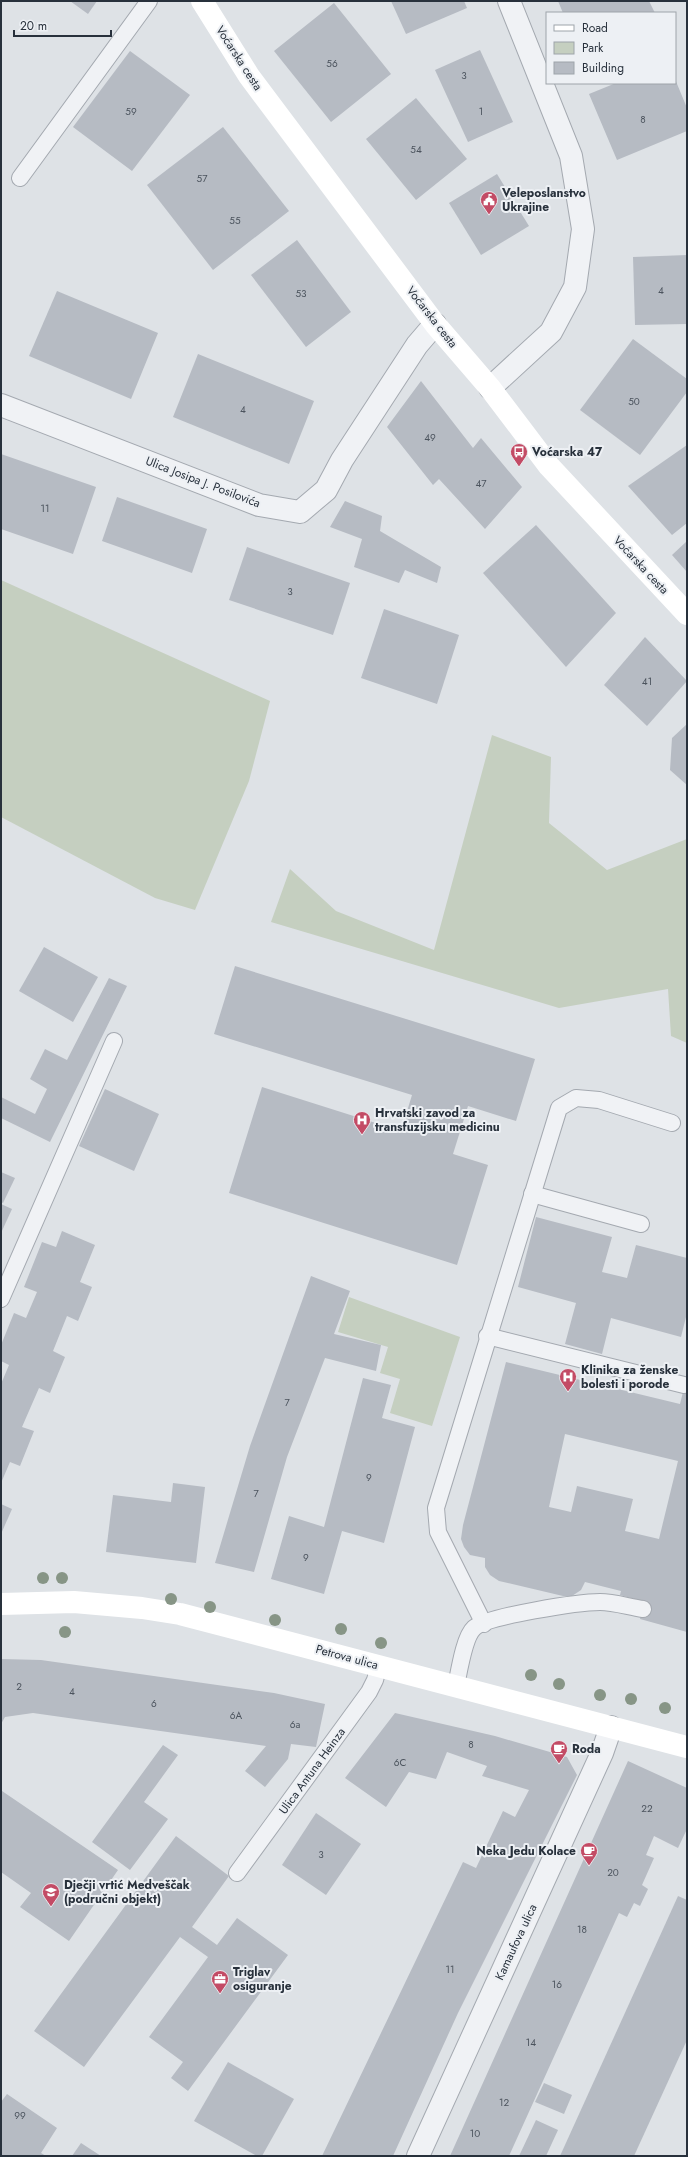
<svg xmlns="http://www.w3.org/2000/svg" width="688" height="2157" font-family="Jost,sans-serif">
<rect width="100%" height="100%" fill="#dee2e6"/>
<g fill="#c5cfc0">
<polygon points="1,580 270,701 249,781 195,910 155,898 1,817"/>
<polygon points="492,735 551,757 549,823 607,870 687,839 687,1043 671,1036 668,989 559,1008 271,922 290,869 336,911 434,950"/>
<polygon points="349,1297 460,1337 432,1426 390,1413 400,1379 380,1373 388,1347 338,1332"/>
</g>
<g fill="#b6bbc3" fill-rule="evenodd">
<polygon points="70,1 97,1 88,14"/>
<polygon points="391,1 464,1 467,8 406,34"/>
<polygon points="558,1 649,1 655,13 563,13"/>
<polygon points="334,3 391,74 331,122 274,51"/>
<polygon points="480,50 513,122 468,142 435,70"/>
<polygon points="130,51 190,95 132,171 73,127"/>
<polygon points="675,79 687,108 687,131 617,160 589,94 616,83 675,83"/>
<polygon points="416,98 467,159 416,200 366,139"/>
<polygon points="223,127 289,211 213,270 147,185"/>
<polygon points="497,174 529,226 481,255 449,203"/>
<polygon points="297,240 351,312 306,347 251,275"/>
<polygon points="687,255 687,324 635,325 633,257"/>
<polygon points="57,291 158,333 131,399 29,356"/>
<polygon points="633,339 687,379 687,392 640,455 580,410"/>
<polygon points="198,354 314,401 289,464 173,417"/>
<polygon points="421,381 473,448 481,438 522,487 485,529 439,479 433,485 387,427"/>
<polygon points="687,445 687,523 672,535 628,486"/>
<polygon points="1,454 96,487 73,554 1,529"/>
<polygon points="117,497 207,529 192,573 102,541"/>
<polygon points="345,501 382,516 380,531 441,567 437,583 405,570 399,583 354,567 362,539 330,527"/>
<polygon points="536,525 616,613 566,667 483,573"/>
<polygon points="687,541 687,572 672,555"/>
<polygon points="247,547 350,583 333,635 229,600"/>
<polygon points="384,609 459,635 437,704 361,678"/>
<polygon points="645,637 687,681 647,726 604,685"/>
<polygon points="687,724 687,785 670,770 672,738"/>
<polygon points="44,947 98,977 73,1022 19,991"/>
<polygon points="235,966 535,1059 516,1121 468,1106 453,1154 488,1165 457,1265 229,1193 262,1087 401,1131 412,1095 214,1034"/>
<polygon points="109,978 127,986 50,1142 1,1118 1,1097 35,1114 47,1089 30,1079 45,1049 67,1060"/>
<polygon points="105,1089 159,1114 134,1171 79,1146"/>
<polygon points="1,1172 15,1178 3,1203 1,1202"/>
<polygon points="1,1204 12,1209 1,1233"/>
<polygon points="536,1217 612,1237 602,1272 627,1278 636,1245 687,1258 687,1313 681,1337 611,1318 602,1354 565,1344 576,1303 518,1287"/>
<polygon points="62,1231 95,1245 80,1282 92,1287 78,1321 67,1316 53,1351 65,1357 50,1393 39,1388 22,1427 34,1431 20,1466 10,1462 1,1483 1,1384 9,1365 1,1361 1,1345 14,1313 26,1318 37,1292 24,1287 42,1242 56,1247"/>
<polygon points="311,1276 350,1291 334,1334 381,1345 376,1371 325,1358 287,1457 254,1572 215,1563 250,1446"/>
<path d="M 506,1362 L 680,1404 L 687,1376 L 687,1632 L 640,1619 L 645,1602 L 620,1595 L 621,1591 L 585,1582 L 581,1590 L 572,1596 L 563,1596 L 499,1581 L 490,1575 L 485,1567 L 485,1558 L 470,1555 L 464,1547 L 461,1539 L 463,1525 ZM 565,1434 L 678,1461 L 659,1539 L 625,1531 L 633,1499 L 577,1486 L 571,1512 L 549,1507 Z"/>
<polygon points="363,1378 391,1385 382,1418 415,1427 384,1543 342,1531 324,1594 271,1579 289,1516 324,1527"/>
<polygon points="173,1483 205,1487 196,1563 106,1552 113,1495 171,1502"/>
<polygon points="1,1504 12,1509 1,1534"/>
<polygon points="1,1659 41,1660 274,1693 325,1704 316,1747 291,1744 288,1759 265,1787 245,1771 266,1746 33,1713 5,1717 1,1724"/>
<polygon points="395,1713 495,1736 567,1757 577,1775 458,2013 393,2156 322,2156 463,1862 476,1868 503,1811 515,1817 529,1790 482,1776 487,1766 447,1752 436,1779 409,1772 386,1807 345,1778"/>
<polygon points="163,1745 178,1755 144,1802 168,1819 130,1870 92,1842"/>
<polygon points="628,1761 687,1788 687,1829 678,1848 654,1836 646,1855 654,1858 642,1885 648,1889 640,1906 634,1903 627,1917 619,1913 509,2156 450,2156"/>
<polygon points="2,1791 118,1870 69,1941 20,1907 31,1893 1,1872"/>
<polygon points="316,1813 361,1844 326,1895 282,1865"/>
<polygon points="176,1836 229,1876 192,1927 217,1945 237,1918 288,1955 188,2091 171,2078 183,2062 149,2037 208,1957 180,1937 84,2067 34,2031"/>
<polygon points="678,1896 687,1900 687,2040 634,2156 560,2156"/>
<polygon points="228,2062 294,2099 262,2156 257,2156 194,2121"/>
<polygon points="544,2083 572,2095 564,2114 535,2102"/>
<polygon points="7,2094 57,2128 41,2153 46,2156 1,2156 1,2102"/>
<polygon points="536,2120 558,2130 546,2156 519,2156"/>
<polygon points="81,2143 101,2156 72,2156"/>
</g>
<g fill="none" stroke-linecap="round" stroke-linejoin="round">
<defs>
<g id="lane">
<polyline points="20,178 149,1"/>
<polyline points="532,1194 641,1224"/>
<polyline points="1,1299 114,1041"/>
<polyline points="487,1336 684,1385"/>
<polyline points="484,1624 438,1532 436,1508 559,1108 576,1098 599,1100 672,1123"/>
<path d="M 456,1686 C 459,1672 464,1637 474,1628 C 487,1616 580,1602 600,1602 C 614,1602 629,1607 643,1609"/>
<polyline points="237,1873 369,1692 375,1680 379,1665"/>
</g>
<g id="street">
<polyline points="490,388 551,332 575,287 583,229 571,156 509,1"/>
<polyline points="1,405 259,505 300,512 326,490 342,460 417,345 435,324"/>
<polyline points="418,2156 602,1753 611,1727"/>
</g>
</defs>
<use href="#lane" stroke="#a4a9b0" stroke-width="18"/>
<use href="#street" stroke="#a4a9b0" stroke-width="24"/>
<use href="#lane" stroke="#f0f2f5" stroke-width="16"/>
<use href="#street" stroke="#f0f2f5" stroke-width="22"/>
<g stroke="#fff" stroke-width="22">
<polyline points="202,1 249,76 435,324 490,388 549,466 687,614"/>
<polyline points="1,1604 74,1602 142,1608 180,1614 687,1747"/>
</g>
</g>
<g fill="#879586">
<circle cx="43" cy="1578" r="6"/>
<circle cx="62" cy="1578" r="6"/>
<circle cx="171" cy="1599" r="6"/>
<circle cx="210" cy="1607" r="6"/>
<circle cx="275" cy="1620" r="6"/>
<circle cx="341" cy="1629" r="6"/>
<circle cx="65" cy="1632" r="6"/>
<circle cx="381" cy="1643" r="6"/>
<circle cx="531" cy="1675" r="6"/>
<circle cx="559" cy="1684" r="6"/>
<circle cx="600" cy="1695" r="6"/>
<circle cx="631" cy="1699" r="6"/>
<circle cx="665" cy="1708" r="6"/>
</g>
<defs>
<symbol id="civic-pin" viewBox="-11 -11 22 30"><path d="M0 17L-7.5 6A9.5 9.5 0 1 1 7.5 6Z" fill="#c34b65" stroke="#edf0f4"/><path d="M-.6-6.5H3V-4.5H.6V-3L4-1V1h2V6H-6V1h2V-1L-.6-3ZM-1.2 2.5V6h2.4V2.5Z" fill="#fff"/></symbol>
<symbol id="bus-pin" viewBox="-11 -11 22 30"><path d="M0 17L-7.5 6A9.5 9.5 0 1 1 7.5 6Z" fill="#c34b65" stroke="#edf0f4"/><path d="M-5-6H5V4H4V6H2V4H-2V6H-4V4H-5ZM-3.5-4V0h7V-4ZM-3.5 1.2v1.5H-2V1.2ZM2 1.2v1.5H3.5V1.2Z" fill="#fff"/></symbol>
<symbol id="hospital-pin" viewBox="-11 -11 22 30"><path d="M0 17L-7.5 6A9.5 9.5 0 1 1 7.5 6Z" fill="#c34b65" stroke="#edf0f4"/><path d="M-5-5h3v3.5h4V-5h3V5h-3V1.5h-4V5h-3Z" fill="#fff"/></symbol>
<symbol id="cafe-pin" viewBox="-11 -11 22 30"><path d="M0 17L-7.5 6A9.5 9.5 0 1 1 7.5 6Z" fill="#c34b65" stroke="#edf0f4"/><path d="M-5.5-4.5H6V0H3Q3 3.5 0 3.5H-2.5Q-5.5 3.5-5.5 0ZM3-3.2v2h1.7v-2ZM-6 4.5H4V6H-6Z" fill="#fff"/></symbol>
<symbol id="school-pin" viewBox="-11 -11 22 30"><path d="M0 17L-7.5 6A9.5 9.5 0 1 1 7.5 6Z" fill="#c34b65" stroke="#edf0f4"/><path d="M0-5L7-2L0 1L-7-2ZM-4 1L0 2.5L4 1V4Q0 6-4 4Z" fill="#fff"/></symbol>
<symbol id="office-pin" viewBox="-11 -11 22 30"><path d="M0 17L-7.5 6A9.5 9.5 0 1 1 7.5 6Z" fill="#c34b65" stroke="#edf0f4"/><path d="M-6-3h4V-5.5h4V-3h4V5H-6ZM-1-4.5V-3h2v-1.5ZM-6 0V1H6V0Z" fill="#fff"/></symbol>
</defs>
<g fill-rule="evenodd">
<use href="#civic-pin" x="479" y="190" width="20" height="27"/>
<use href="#bus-pin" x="509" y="442" width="20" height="27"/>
<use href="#hospital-pin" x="352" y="1110" width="20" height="27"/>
<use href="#hospital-pin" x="558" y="1367" width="20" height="27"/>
<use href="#cafe-pin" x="549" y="1739" width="20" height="27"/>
<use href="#cafe-pin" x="579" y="1841" width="20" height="27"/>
<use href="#school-pin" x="41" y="1882" width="20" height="27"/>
<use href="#office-pin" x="210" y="1969" width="20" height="27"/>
</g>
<g text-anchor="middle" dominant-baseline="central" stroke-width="4" stroke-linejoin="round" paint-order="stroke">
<g font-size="10" fill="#4c545e">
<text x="332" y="63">56</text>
<text x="464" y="75">3</text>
<text x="131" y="111">59</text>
<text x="481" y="111">1</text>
<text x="643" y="119">8</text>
<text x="416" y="149">54</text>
<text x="202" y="178">57</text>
<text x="235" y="220">55</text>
<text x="661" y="290">4</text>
<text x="301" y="293">53</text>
<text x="634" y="401">50</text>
<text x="243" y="409">4</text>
<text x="430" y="437">49</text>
<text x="481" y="483">47</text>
<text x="45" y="508">11</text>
<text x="290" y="591">3</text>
<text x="647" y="681">41</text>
<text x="287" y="1402">7</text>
<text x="369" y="1477">9</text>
<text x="256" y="1493">7</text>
<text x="306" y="1557">9</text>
<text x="19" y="1686">2</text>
<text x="72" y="1691">4</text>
<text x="154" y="1703">6</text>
<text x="236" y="1715">6A</text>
<text x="295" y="1724">6a</text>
<text x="471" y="1744">8</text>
<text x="400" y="1762">6C</text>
<text x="647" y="1808">22</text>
<text x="321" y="1854">3</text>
<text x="613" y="1872">20</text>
<text x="582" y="1929">18</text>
<text x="450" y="1969">11</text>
<text x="557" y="1984">16</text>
<text x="531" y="2042">14</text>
<text x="504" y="2102">12</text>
<text x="20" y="2115">99</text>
<text x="475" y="2133">10</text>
</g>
<g font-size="12" fill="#28313c" stroke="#edf0f4">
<text transform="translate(239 58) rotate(57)">Voćarska cesta</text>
<text transform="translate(432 317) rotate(52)">Voćarska cesta</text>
<text transform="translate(203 482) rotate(21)">Ulica Josipa J. Posilovića</text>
<text transform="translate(641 565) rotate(47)">Voćarska cesta</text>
<text transform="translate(347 1657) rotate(15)">Petrova ulica</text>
<text transform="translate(312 1771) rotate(-54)">Ulica Antuna Heinza</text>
<text transform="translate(516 1942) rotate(-65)">Kamaufova ulica</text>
</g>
<g font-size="12" font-weight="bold" fill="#28313c" stroke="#edf0f4" text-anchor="start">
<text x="502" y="193">Veleposlanstvo<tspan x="502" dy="14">Ukrajine</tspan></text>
<text x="532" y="452">Voćarska 47</text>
<text x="375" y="1113">Hrvatski zavod za<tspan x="375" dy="14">transfuzijsku medicinu</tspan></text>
<text x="581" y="1370">Klinika za ženske<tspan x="581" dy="14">bolesti i porode</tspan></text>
<text x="572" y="1749">Roda</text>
<text x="576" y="1851" text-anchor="end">Neka Jedu Kolace</text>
<text x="64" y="1885">Dječji vrtić Medveščak<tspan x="64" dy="14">(područni objekt)</tspan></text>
<text x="233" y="1972">Triglav<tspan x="233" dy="14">osiguranje</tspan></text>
</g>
</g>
<rect width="688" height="2157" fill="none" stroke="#28313c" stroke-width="4"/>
<rect x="546" y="12" width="130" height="72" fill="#edf0f4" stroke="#9ea4aa"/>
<rect x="554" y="25" width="20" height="6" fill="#ffffff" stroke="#9ea4aa"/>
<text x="582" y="32" font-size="12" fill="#28313c">Road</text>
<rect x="554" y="42" width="20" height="12" fill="#c5cfc0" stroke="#9ea4aa"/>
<text x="582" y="52" font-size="12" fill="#28313c">Park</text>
<rect x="554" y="62" width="20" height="12" fill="#b6bbc3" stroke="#9ea4aa"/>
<text x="582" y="72" font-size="12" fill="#28313c">Building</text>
<path d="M14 30v6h97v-6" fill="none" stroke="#28313c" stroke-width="2"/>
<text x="20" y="30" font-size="12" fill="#28313c" stroke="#edf0f4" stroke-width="3" paint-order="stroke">20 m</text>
</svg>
